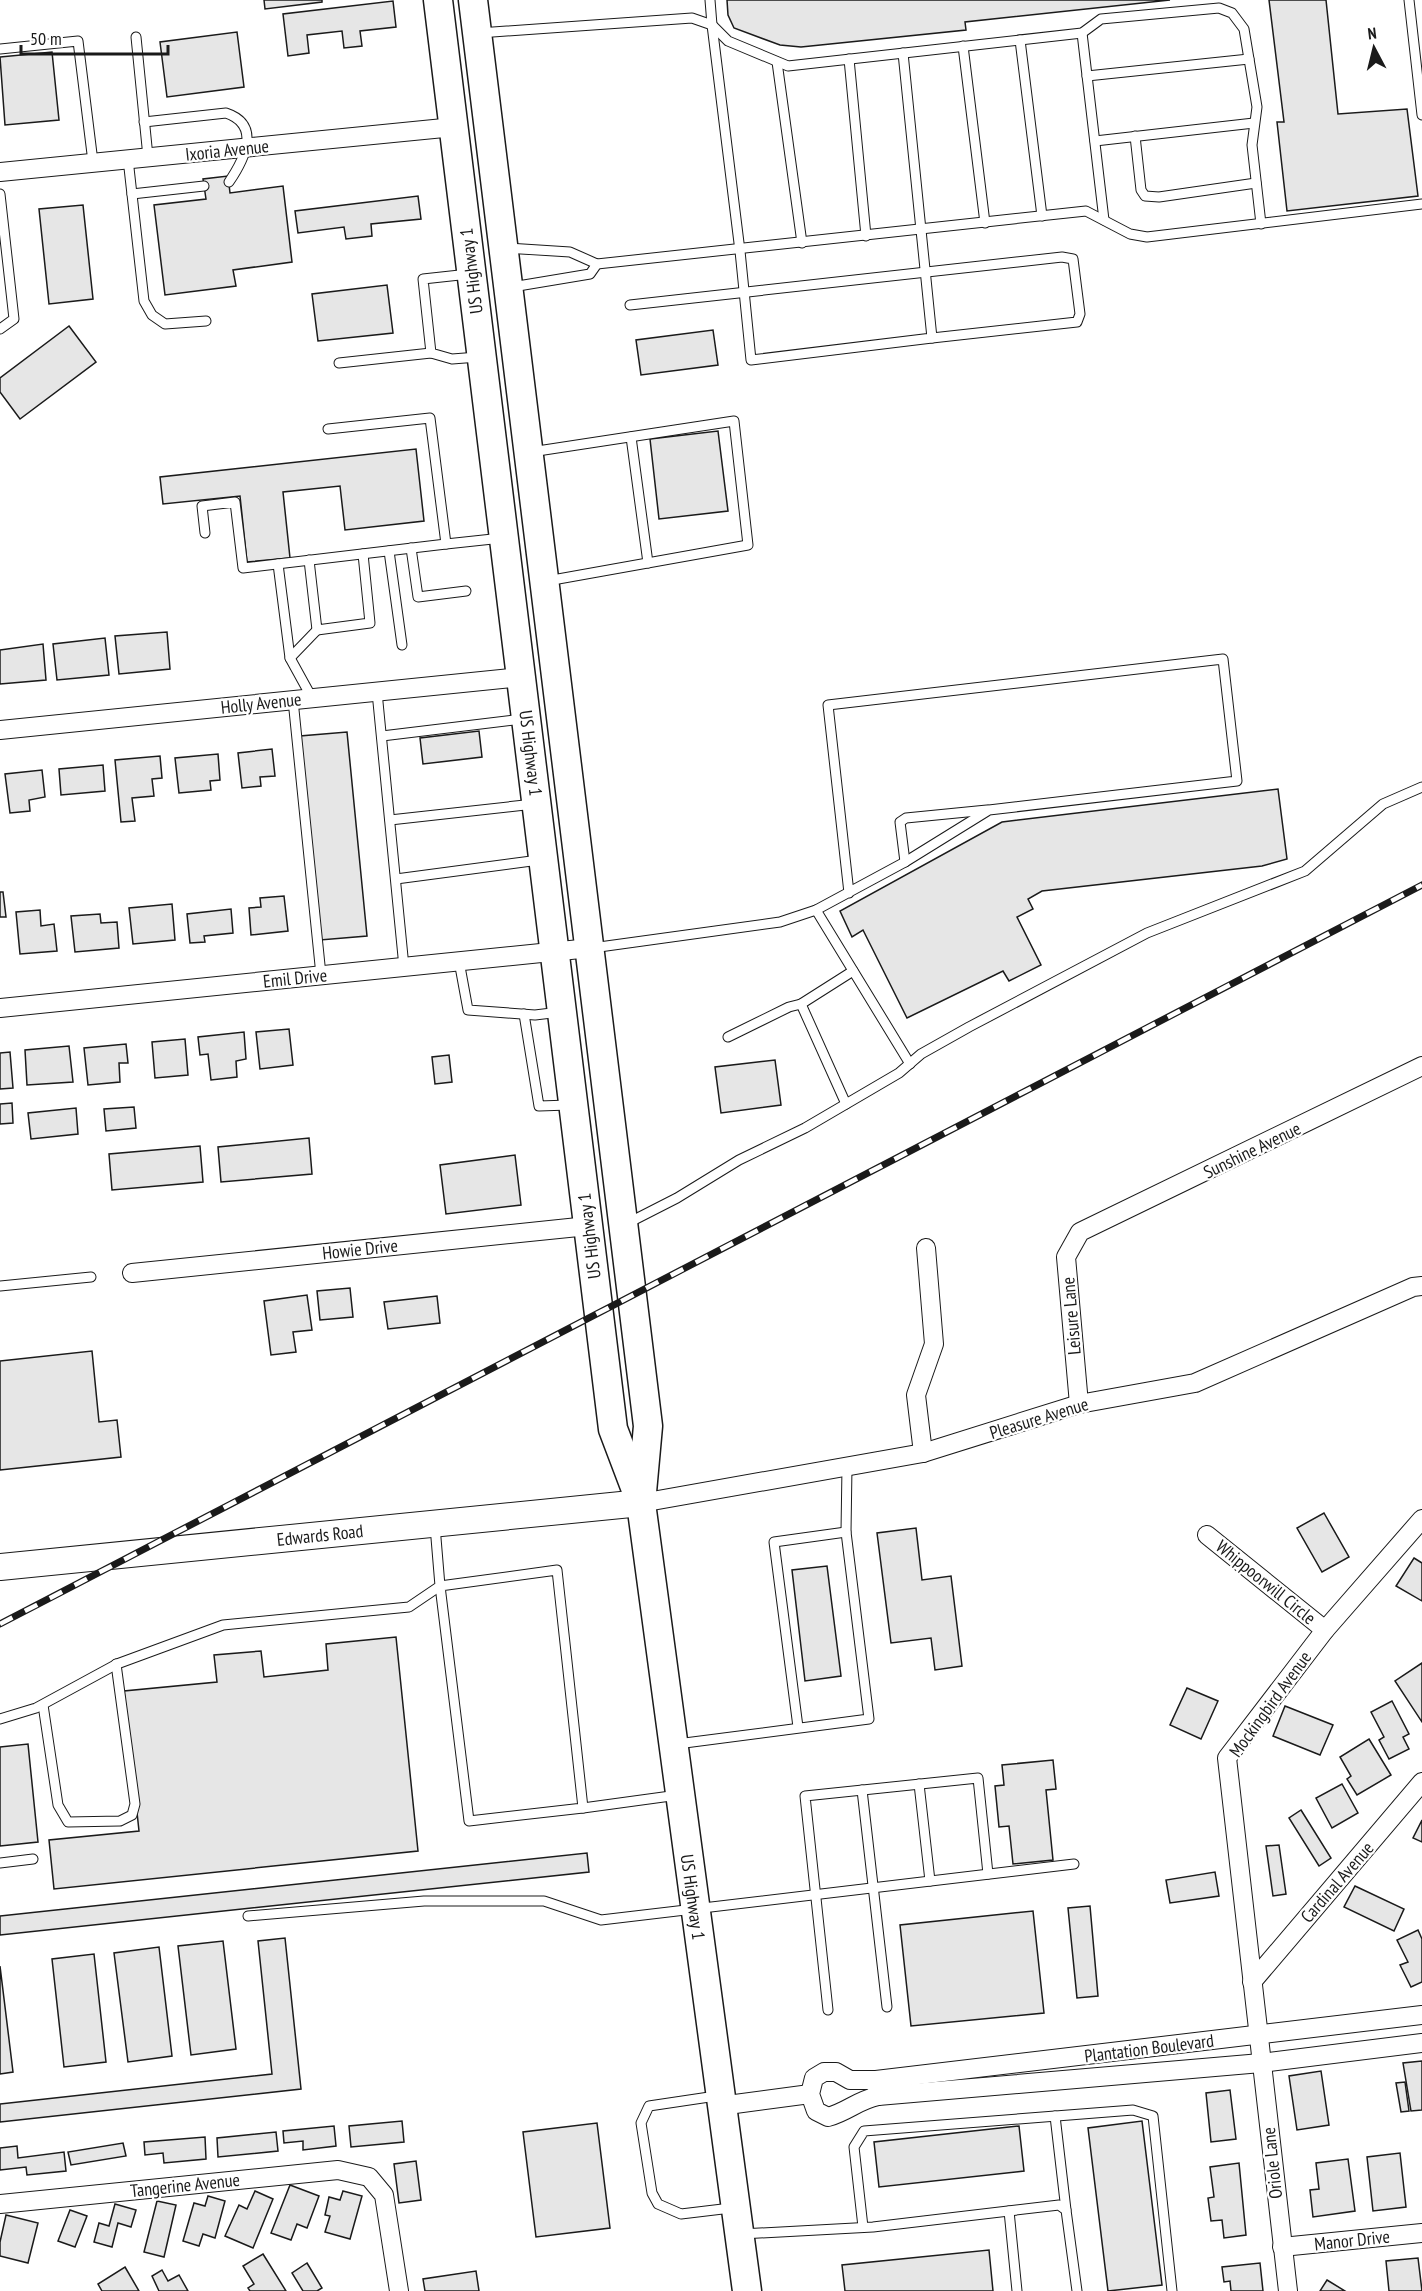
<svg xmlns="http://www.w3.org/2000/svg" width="1422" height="2291" font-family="'PT Sans Narrow',sans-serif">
<rect width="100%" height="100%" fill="#fff"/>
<g fill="#e6e6e6" stroke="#1a1a1a" stroke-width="1.5">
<polygon points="264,0 322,0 322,2 265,9"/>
<polygon points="727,0 1170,0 965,22 966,30 801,47 780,45 734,28 728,15"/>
<polygon points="1269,0 1326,0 1338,114 1407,109 1418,196 1287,211 1277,122 1284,122"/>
<polygon points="393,1 396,27 360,31 362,46 344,48 342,31 307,35 309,53 288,56 283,14"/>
<polygon points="237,32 244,87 167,97 160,42"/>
<polygon points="52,52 59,120 5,125 0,57"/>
<polygon points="228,176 230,193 283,186 292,262 233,270 236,286 165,295 154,205 206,199 203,179"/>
<polygon points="418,196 421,219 371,224 372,236 346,239 344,227 298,233 295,211"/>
<polygon points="83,205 93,299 49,304 39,209"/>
<polygon points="387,285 393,333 318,341 312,294"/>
<polygon points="69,326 96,362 20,419 0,392 0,378"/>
<polygon points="713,330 718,365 641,375 636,340"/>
<polygon points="718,431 728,511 659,519 650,439"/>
<polygon points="416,449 424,521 345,530 340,486 283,492 290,558 247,562 240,496 163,504 160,477"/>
<polygon points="167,632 170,669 119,674 115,636"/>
<polygon points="105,638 109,675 57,680 53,644"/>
<polygon points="43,644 46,680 0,684 0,650"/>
<polygon points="479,731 482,757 423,764 420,738"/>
<polygon points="347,732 367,936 320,940 300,736"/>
<polygon points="272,749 275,776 260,777 261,786 242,788 238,753"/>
<polygon points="218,754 220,780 210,781 211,790 179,793 175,758"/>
<polygon points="160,756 162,778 152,779 154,796 132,798 135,821 121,822 115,760"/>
<polygon points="103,765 105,791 61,795 59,769"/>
<polygon points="42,770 45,797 29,800 30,811 10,813 5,774"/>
<polygon points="1278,789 1287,859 1262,866 1042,891 1028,899 1033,909 1017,917 1041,965 1009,981 1003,971 907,1018 863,930 852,937 840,911 1002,822"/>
<polygon points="0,892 3,892 6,917 0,917"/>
<polygon points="284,896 288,931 251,935 249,908 261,907 260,898"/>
<polygon points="172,904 175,940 133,944 129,908"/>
<polygon points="231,909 233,933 204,936 205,942 190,943 187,914"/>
<polygon points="40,910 41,926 54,924 57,951 20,954 16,912"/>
<polygon points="100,914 101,923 117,922 119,948 75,952 71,916"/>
<polygon points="289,1029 293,1065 260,1069 256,1032"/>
<polygon points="244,1032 246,1059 236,1061 237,1077 211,1080 208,1054 200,1055 198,1037"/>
<polygon points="185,1039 188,1075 155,1078 152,1042"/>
<polygon points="126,1044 128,1063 119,1063 120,1082 88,1085 84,1048"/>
<polygon points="69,1046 73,1082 27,1085 25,1050"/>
<polygon points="10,1052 13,1088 0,1089 0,1053"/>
<polygon points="449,1055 452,1082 435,1084 432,1057"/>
<polygon points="775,1060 781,1105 721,1113 715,1067"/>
<polygon points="12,1103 13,1123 0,1124 0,1104"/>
<polygon points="134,1107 136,1128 106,1131 104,1109"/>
<polygon points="76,1108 78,1134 31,1139 28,1113"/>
<polygon points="309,1138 312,1174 221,1182 218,1147"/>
<polygon points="200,1146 203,1182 112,1190 109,1154"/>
<polygon points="515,1155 521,1205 446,1214 440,1165"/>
<polygon points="350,1288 353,1317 320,1320 317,1291"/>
<polygon points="307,1295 312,1330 293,1332 296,1352 271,1355 264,1301"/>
<polygon points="437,1296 440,1323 388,1329 384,1302"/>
<polygon points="92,1351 99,1422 117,1420 121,1457 0,1470 0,1361"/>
<polygon points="1324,1513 1349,1557 1322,1572 1297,1528"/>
<polygon points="916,1528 922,1580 951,1576 962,1666 935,1670 931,1638 891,1643 877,1533"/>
<polygon points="1414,1558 1422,1563 1422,1601 1396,1586"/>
<polygon points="827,1566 841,1676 805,1681 792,1570"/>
<polygon points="396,1637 418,1851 54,1889 49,1840 139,1831 124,1691 217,1682 214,1655 261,1651 264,1677 328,1670 326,1644"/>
<polygon points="1422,1663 1422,1722 1395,1681"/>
<polygon points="1187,1688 1218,1701 1201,1739 1170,1725"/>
<polygon points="1392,1701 1409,1734 1403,1737 1409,1749 1389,1759 1379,1740 1384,1737 1371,1712"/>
<polygon points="1285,1706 1333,1725 1320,1755 1273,1736"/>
<polygon points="1369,1739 1391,1775 1357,1795 1347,1779 1351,1776 1340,1757"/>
<polygon points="28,1744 38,1842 0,1846 0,1747"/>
<polygon points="1053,1760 1056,1789 1046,1790 1053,1860 1013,1864 1009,1826 999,1827 995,1786 1004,1785 1002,1765"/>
<polygon points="1342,1784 1358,1813 1332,1828 1316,1798"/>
<polygon points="1301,1810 1331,1858 1319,1866 1289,1818"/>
<polygon points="1422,1820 1422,1842 1413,1838"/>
<polygon points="1279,1845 1286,1894 1273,1896 1266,1846"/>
<polygon points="587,1853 589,1872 0,1935 0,1916"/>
<polygon points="1215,1872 1219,1896 1170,1903 1166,1880"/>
<polygon points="1355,1886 1404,1909 1394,1931 1344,1907"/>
<polygon points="1090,1906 1098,1996 1077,1998 1068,1908"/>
<polygon points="1033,1911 1044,2013 911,2026 900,1925"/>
<polygon points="1418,1930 1422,1939 1422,1982 1411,1987 1400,1965 1408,1962 1397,1940"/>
<polygon points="285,1938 301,2089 0,2122 0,2104 272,2074 258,1941"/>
<polygon points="223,1941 236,2049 191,2055 178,1946"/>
<polygon points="159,1947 172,2056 128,2062 114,1953"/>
<polygon points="94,1954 106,2062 64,2067 52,1959"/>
<polygon points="0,1966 13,2072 0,2074"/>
<polygon points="1422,2061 1422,2110 1411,2111 1403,2063"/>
<polygon points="1321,2071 1329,2125 1297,2130 1289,2076"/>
<polygon points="1405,2082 1409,2111 1401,2112 1396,2083"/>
<polygon points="1230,2090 1236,2139 1211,2142 1206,2093"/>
<polygon points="402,2121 404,2142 351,2147 349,2126"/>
<polygon points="1142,2121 1162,2285 1108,2291 1088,2128"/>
<polygon points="597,2123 610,2228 536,2237 523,2132"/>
<polygon points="334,2126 336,2146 303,2150 303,2141 284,2143 283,2131"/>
<polygon points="1019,2126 1024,2171 879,2187 874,2142"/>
<polygon points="276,2132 278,2151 218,2157 217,2138"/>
<polygon points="205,2137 206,2159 164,2163 163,2153 145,2155 144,2142"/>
<polygon points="123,2143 126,2156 71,2165 68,2152"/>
<polygon points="17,2146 18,2158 64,2152 66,2171 27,2175 26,2167 0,2170 0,2148"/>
<polygon points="1400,2153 1406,2207 1373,2211 1367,2157"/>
<polygon points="1348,2159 1355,2211 1313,2217 1310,2190 1319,2189 1316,2163"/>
<polygon points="416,2161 421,2200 399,2203 394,2164"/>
<polygon points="1239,2163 1246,2235 1224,2238 1222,2220 1211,2221 1208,2198 1214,2197 1210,2167"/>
<polygon points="290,2185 319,2196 307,2228 297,2224 291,2240 271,2233"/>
<polygon points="255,2191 273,2199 253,2248 225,2236 239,2205 247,2209"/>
<polygon points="343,2191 362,2196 350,2239 325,2232 330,2216 325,2215 329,2197 340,2200"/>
<polygon points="208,2196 225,2201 215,2238 203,2234 199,2246 183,2241 194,2203 205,2206"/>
<polygon points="157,2201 176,2205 164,2257 144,2252"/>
<polygon points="115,2204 136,2210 131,2227 118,2223 112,2247 94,2242 99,2223 109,2226"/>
<polygon points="70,2210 87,2216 75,2247 58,2241"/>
<polygon points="6,2215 38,2223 28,2263 0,2256 0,2242"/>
<polygon points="989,2250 993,2291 845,2291 842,2265"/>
<polygon points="263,2254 286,2291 250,2291 248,2288 254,2284 243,2266"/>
<polygon points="1418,2258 1422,2291 1389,2291 1386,2261"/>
<polygon points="307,2263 322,2288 317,2291 303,2291 292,2273"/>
<polygon points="1260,2263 1263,2291 1231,2291 1230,2281 1224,2282 1222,2267"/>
<polygon points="125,2267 139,2291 102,2291 98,2284"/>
<polygon points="162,2270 168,2281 179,2275 188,2291 159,2291 152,2276"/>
<polygon points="476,2271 479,2291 425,2291 423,2279"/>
<polygon points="1327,2280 1345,2291 1320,2291"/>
</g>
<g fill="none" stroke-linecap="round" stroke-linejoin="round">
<defs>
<g id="service">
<polyline points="1409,0 1422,115"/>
<polyline points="712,25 740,251 751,360 932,338 903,53"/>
<polyline points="712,25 728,41 788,66 1082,33 1101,19 1219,8 1232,13 1244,29 1257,107 1252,145 1261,224"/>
<polyline points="479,33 692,18 712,25 710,0"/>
<polyline points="1082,33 1104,220"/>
<polyline points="136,37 148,157"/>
<polyline points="1020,40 1042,216"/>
<polyline points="963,46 985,223"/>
<polyline points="0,49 78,41 93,162"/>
<polyline points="849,59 866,236"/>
<polyline points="777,62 802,243"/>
<polyline points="1087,76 1249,59"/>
<path d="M 144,122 L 226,113 C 262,125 244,160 229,182"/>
<polyline points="1135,136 1141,190 1145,196 1159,197 1256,183"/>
<polyline points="1095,141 1254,123"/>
<polyline points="128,159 144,301 152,315 165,324 206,321"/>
<polyline points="0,194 14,319 0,329"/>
<polyline points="132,194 204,186"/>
<polyline points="506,248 570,252 597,264 1086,211 1130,234 1147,237 1422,204"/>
<polyline points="469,274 423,279 431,353 452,359 478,357"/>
<polyline points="512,287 590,274 597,264"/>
<polyline points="630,305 1062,257 1073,259 1080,314 1077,322 932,338"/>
<polyline points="339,363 431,353"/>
<polyline points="328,429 430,418 446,544 502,538"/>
<polyline points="631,437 648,563"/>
<polyline points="531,452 734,421 748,545 547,581"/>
<polyline points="205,533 202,506 235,502 243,568 446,544"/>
<polyline points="411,548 418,597 466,591"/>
<polyline points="389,551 402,645"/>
<polyline points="309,560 317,630 370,623 363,554"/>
<polyline points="278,564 290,658 312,698"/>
<polyline points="290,658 317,630"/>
<polyline points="377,692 404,967"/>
<polyline points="293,700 321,975"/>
<polyline points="382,736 522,719"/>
<polyline points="390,820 534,804"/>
<polyline points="905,862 900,822 906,818 987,810"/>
<polyline points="396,879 539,860"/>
<polyline points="816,910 910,1064"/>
<polyline points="592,948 780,922 816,910 905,862 989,810 1237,781 1223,659 828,705 849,893"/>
<polyline points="459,961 468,1010 535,1015 560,1012"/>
<polyline points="801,1004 853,971"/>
<polyline points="524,1014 539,1106 569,1105"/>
<polyline points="728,1037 789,1007 801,1004 846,1104"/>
<polyline points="628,1223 677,1198 739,1160 805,1128 899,1073 921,1054 969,1027 1147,933 1305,871 1383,804 1422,787"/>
<polyline points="0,1286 91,1277"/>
<polygon points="557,1570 583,1808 469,1821 440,1586"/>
<polyline points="43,1705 58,1805 68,1822 120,1821 132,1815 135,1804 116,1664"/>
<polyline points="0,1719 36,1708 117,1664 223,1625 409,1607 440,1586 435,1526"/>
<polyline points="798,1727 774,1542 846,1532"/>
<polyline points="677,1744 869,1719 846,1532 847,1467"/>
<polyline points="919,1784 930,1881"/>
<polyline points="862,1790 887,2007"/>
<polyline points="583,1808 678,1795"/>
<polyline points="0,1863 33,1859"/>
<polyline points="248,1916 424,1901 544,1901 601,1920 1074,1864"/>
<polyline points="828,2010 805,1796 978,1778 988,1874"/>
<polyline points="716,2096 649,2106 641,2123 652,2193 658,2204 681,2214 731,2208"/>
<polyline points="1055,2116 1066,2210"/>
<polyline points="1009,2211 1017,2291"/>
<polyline points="863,2227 854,2147 864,2131 1133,2110 1153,2116 1172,2291"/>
<polyline points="741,2234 873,2227 1059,2205 1066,2210 1077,2291"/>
</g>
<g id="minor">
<polyline points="0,172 454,127"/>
<polyline points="0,730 521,677"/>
<polyline points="0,1008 590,948"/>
<polyline points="132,1273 588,1226"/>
<polyline points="1079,1404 1066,1257 1080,1232 1422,1066"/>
<polyline points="923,1453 916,1395 934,1344 926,1248"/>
<polyline points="641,1503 923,1453 1079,1404 1195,1383 1413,1287 1422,1286"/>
<polyline points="1207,1535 1325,1630"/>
<polyline points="1252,1982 1422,1782"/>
<path d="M 824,2072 L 836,2072 L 850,2080 L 876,2080 L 878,2096 C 856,2101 849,2111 828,2117 L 816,2111 L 810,2094 L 814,2078 Z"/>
<polyline points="876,2080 1422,2015"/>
<polyline points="878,2096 1261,2063 1422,2043"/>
<polyline points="720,2106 810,2094"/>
<polyline points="0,2204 338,2170 369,2177 384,2195 399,2291"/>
<polyline points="1282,2247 1422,2233"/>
<polyline points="1288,2291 1227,1758 1325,1630 1422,1519"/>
</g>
<polyline id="secondary" points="0,1567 641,1503"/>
<g id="primary">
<polyline points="438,0 613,1429 638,1495"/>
<polyline points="473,0 648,1426 641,1503 747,2291"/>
</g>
</defs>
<use href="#service" stroke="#1a1a1a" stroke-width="11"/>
<use href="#minor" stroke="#1a1a1a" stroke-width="20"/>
<use href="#secondary" stroke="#1a1a1a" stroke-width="28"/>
<use href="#primary" stroke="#1a1a1a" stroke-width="31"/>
<use href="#service" stroke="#fff" stroke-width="9"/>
<use href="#minor" stroke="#fff" stroke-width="18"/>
<use href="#secondary" stroke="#fff" stroke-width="26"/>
<use href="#primary" stroke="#fff" stroke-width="28"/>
<defs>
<polyline id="rail" points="0,1624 1422,885"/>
</defs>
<use href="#rail" stroke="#1a1a1a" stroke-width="7"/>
<use href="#rail" stroke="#fff" stroke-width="4.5" stroke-dasharray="14" stroke-linecap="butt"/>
</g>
<g text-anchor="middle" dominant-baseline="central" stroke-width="4.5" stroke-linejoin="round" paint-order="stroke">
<g font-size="18" fill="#1a1a1a" stroke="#fff">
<text transform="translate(227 150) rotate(-6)">Ixoria Avenue</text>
<text transform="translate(471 271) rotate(-97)">US Highway 1</text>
<text transform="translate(261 703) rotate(-6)">Holly Avenue</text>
<text transform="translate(531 753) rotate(83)">US Highway 1</text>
<text transform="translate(295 978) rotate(-6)">Emil Drive</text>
<text transform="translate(1252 1150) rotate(-26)">Sunshine Avenue</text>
<text transform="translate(589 1236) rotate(-97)">US Highway 1</text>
<text transform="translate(360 1249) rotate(-6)">Howie Drive</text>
<text transform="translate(1071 1316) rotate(-95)">Leisure Lane</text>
<text transform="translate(1039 1418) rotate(-17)">Pleasure Avenue</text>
<text transform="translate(320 1535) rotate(-6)">Edwards Road</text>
<text transform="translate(1266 1582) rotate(39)">Whippoorwill Circle</text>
<text transform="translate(1270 1704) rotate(-54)">Mockingbird Avenue</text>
<text transform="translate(1337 1882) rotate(-49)">Cardinal Avenue</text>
<text transform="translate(693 1897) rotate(82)">US Highway 1</text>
<text transform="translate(1149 2048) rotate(-7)">Plantation Boulevard</text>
<text transform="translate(1272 2163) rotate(-96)">Oriole Lane</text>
<text transform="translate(185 2185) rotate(-6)">Tangerine Avenue</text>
<text transform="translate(1352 2240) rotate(-6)">Manor Drive</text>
</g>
</g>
<g transform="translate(1374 48) rotate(353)" stroke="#ffffff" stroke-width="4.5" paint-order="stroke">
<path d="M0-4.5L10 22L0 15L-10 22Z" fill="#1a1a1a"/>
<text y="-9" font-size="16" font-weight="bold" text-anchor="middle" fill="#1a1a1a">N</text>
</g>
<path d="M21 45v9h147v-9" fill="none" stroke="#1a1a1a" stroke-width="3"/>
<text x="30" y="45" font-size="18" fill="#1a1a1a" stroke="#ffffff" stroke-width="4.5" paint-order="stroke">50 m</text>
</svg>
